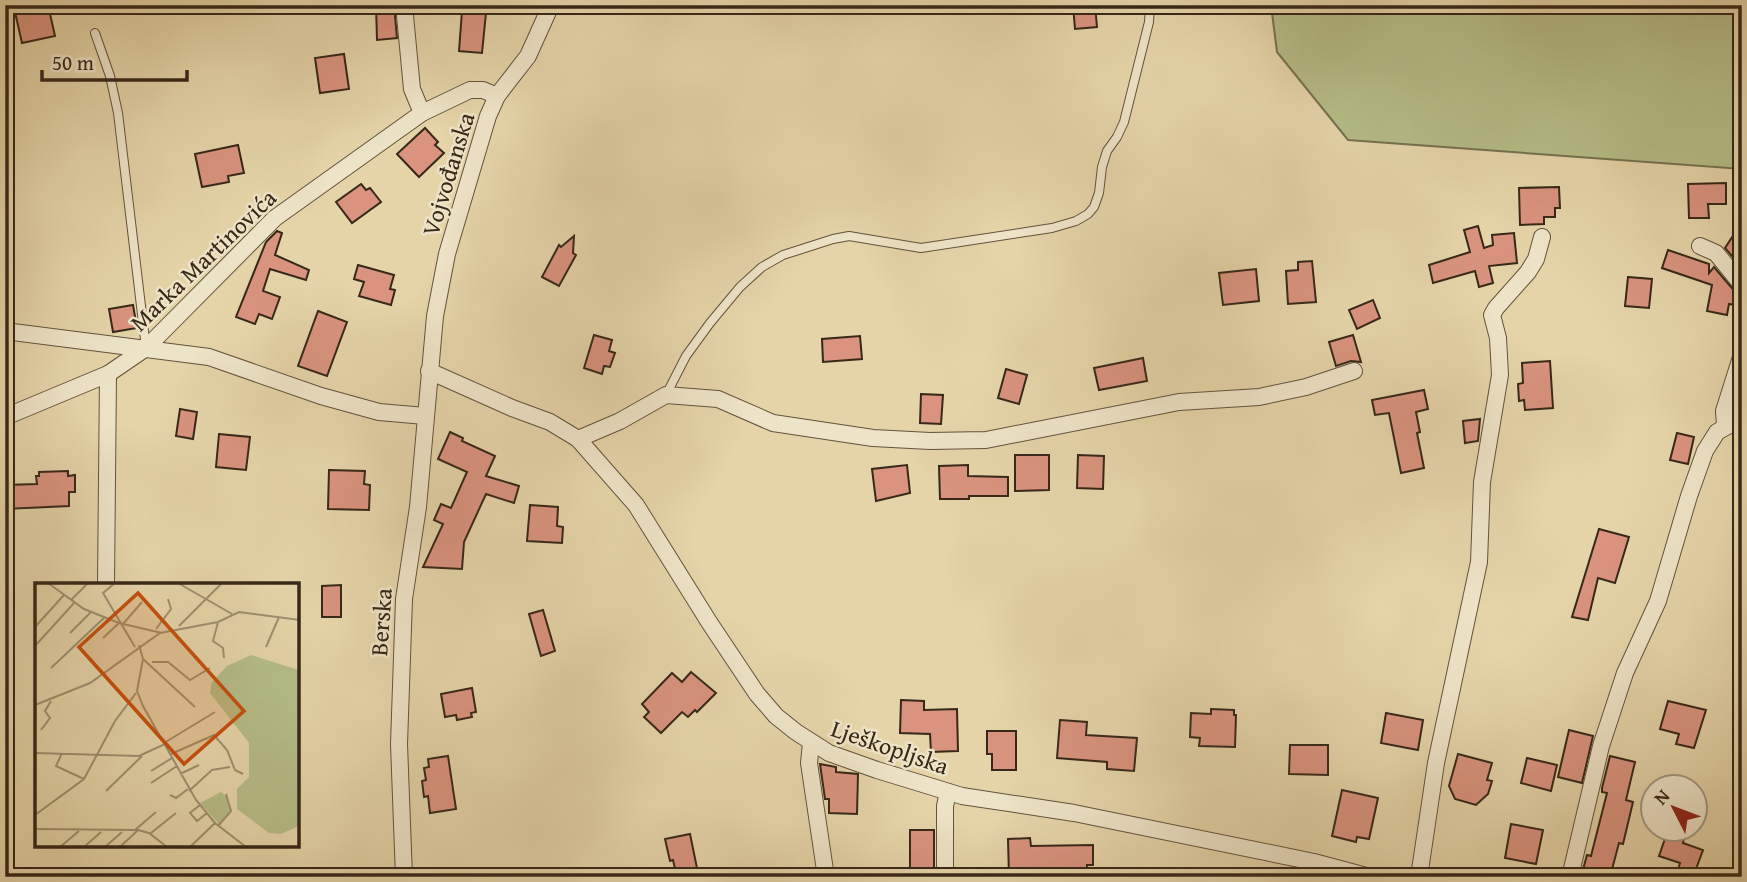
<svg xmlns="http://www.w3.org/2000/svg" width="1747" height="882" font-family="'Gentium Book Plus',serif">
<rect width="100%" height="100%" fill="#e4d4a8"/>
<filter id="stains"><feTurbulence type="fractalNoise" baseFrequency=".00286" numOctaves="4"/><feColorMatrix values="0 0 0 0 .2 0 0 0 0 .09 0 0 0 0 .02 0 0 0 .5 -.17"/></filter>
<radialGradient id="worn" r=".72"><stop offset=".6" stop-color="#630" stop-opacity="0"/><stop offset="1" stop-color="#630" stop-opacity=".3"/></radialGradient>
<polygon fill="#b5bc87" stroke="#76724f" stroke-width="2" points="1271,5 1742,5 1742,169 1348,140 1277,52"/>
<g fill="#d9937e" stroke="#372817" stroke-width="2">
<polygon points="43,5 48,5 55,36 22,43 15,12"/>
<polygon points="376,5 394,5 397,38 377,40"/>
<polygon points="1073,5 1095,5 1097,27 1075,29"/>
<polygon points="462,11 486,13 482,53 459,51"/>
<polygon points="344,54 349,89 320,93 315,58"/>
<polygon points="425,128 438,142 435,145 444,153 419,177 397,154"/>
<polygon points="238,145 244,173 228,176 229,182 202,187 195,154"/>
<polygon points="1726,183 1726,204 1708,204 1709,218 1689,218 1688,184"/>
<polygon points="361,184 366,190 370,188 381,202 352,223 336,202"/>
<polygon points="1559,187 1560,208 1555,208 1555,217 1544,217 1544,224 1520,225 1519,188"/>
<polygon points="1742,222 1742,257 1738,263 1725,248"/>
<polygon points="1478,226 1484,248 1493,245 1492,235 1514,233 1517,263 1489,266 1493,283 1479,287 1475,271 1433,283 1429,265 1470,252 1464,230"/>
<polygon points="277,231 282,233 275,255 309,270 306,280 270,269 263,291 280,297 272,319 259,314 255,324 236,317 266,242"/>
<polygon points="574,236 573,253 576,255 559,286 542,277 559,245 561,247"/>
<polygon points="1668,250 1709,264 1709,273 1714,267 1737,294 1735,305 1729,304 1727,315 1707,311 1712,285 1662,268"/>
<polygon points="1312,261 1316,302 1288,304 1286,271 1298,270 1298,262"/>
<polygon points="358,265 394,275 390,289 395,290 391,305 359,296 364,282 354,279"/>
<polygon points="1256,269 1259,301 1223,305 1219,273"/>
<polygon points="1628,277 1652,279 1649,308 1625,306"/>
<polygon points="1373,300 1380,318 1357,329 1349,310"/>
<polygon points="133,305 137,328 113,332 109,309"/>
<polygon points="318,311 347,322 327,376 298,366"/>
<polygon points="594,335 612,340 609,351 615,353 610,367 604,366 602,374 584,368"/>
<polygon points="1353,335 1361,362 1351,361 1336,366 1329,342"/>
<polygon points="860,336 862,359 823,362 822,339"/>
<polygon points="1143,358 1147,381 1099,390 1094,368"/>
<polygon points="1550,361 1553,408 1525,410 1524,400 1519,401 1518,384 1523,383 1522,363"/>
<polygon points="1006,369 1027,375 1019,404 998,398"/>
<polygon points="1424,390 1428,409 1416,412 1420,432 1417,433 1424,468 1401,473 1389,413 1375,415 1372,400"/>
<polygon points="921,394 943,395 941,424 920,423"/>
<polygon points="180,409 197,412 193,439 176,436"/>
<polygon points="1480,419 1478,441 1465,443 1463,421"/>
<polygon points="450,432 463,438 462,441 495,456 486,476 519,486 514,503 486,494 464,542 462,569 423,567 443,524 434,520 441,504 451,508 467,472 438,459"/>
<polygon points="1677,433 1694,437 1688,464 1670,460"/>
<polygon points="219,434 250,437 246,470 216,467"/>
<polygon points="1015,455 1049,455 1049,490 1015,491"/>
<polygon points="1078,455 1104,456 1103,489 1077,488"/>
<polygon points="907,465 910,493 876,501 872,469"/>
<polygon points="968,465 968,476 1008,477 1008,496 969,496 969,499 940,499 939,466"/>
<polygon points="329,470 365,471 364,484 370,485 369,510 328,509"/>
<polygon points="68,471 68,476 75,475 75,492 69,492 69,506 5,509 5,485 37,484 36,476 39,476 39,472"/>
<polygon points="530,505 558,507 557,526 563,527 562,543 527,541"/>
<polygon points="1599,529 1629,537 1615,583 1598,578 1588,620 1572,617"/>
<polygon points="341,585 341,617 322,617 322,586"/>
<polygon points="543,610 555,651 541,656 529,614"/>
<polygon points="691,672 716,693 697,712 695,710 688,717 682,712 661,733 644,717 649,712 642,704 672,673 682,682"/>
<polygon points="472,688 476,712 471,713 472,717 457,720 456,715 445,717 441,694"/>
<polygon points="901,700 924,701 924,710 957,709 958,751 931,752 930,734 900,733"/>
<polygon points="1668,701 1706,710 1694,748 1676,744 1679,734 1660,729"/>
<polygon points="1211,709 1234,710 1234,715 1236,715 1235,747 1199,746 1200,738 1190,737 1191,713 1211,714"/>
<polygon points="1386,713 1423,720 1418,750 1381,743"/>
<polygon points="1060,720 1087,722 1086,735 1137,738 1134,771 1107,769 1107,762 1057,758"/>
<polygon points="1569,730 1593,736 1582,783 1558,777"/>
<polygon points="987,731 1016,731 1016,770 992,770 992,754 987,754"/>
<polygon points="1290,745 1328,745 1328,775 1289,774"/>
<polygon points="1458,754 1492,763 1487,780 1492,781 1488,794 1476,805 1455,799 1449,786"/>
<polygon points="448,756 456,809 430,813 428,796 424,797 422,781 426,780 424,768 429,767 428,759"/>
<polygon points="1610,756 1635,762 1626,800 1633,802 1623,844 1619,843 1610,877 1581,877 1587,855 1591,856 1607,793 1602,792 1602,788"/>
<polygon points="1527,758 1557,765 1551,791 1521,783"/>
<polygon points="820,764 836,767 836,772 858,774 857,814 829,813 829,799 825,799"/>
<polygon points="1342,790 1378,798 1369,839 1357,837 1356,842 1332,836"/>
<polygon points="1511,824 1543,830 1536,864 1505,858"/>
<rect x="910" y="830" width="24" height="38"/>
<polygon points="1668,830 1685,834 1683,843 1703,850 1693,877 1677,873 1680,863 1659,856"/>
<polygon points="690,834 698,873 677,877 673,860 670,861 665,839"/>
<polygon points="1030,838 1031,846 1093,845 1093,865 1087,865 1087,877 1009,877 1008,839"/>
</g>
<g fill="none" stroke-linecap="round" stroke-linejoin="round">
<defs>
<g id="lane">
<polyline points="95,33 110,76 118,113 146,348"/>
<polyline points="666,395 686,356 710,323 740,287 762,267 783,255 833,239 849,236 921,248 1052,228 1076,221 1088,214 1094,207 1099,193 1102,167 1107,151 1117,137 1124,122 1149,22 1150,5"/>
</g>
<g id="street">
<polyline points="404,5 412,89 422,113"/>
<polyline points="1700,246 1716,253 1742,285"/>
<polyline points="5,331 209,357 321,396 379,412 425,416"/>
<polyline points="429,371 512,408 550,422 578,439 636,505 709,622 757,694 776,716 796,732 829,753 877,770 962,796 1074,813 1314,862 1370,877"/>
<polyline points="5,417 108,374 146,348 275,218 422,113 470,90 483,90 497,96"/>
<polyline points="1725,426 1724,411 1742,354"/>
<polyline points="578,439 620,421 666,395 718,399 773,423 873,438 930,441 986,440 1179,402 1259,397 1306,387 1354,371"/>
<polyline points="106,584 108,374"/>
<polyline points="811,743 809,763 826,877"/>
<polyline points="404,877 399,744 404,599 418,507 435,316 447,254 488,116 497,96 528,56 551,5"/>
<polyline points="945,877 945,806 948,792"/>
<polyline points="1419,877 1436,763 1479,562 1482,482 1500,375 1498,338 1492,315 1496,308 1528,272 1536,259 1542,237"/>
<polyline points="1570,877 1601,746 1625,673 1658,601 1689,496 1705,451 1717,432 1733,423 1742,423"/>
</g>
</defs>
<use href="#lane" stroke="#62533b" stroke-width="10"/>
<use href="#street" stroke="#62533b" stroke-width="18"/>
<use href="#lane" stroke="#ede3c6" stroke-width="8"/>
<use href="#street" stroke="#ede3c6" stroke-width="16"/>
</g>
<g text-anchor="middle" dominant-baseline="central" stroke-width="5" stroke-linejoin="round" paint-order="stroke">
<g font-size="24" fill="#372817" stroke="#ede3c6">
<text transform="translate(448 174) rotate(-73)">Vojvođanska</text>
<text transform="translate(203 260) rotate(-44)">Marka Martinovića</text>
<text transform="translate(381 622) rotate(-86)">Berska</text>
<text transform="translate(890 747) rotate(19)">Lješkopljska</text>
</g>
</g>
<g transform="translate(35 583)">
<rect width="264" height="264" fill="#e4d4a8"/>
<path d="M 216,72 L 264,87 L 264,243 L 246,251 L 234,250 L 202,226 L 202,206 L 214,194 L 214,160 L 175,110 L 177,99 L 192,83 ZM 186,209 L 193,215 L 195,227 L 184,241 L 165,220 Z" fill="#b5bc87"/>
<path fill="none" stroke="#9f8f6e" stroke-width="2" d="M 13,0 L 49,26 L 84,40 L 127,50M 80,0 L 68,10 L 100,64M 143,0 L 197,31M 36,17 L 53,0M 183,39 L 178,58 L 188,65 L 189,75M 88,41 L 107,19M 144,43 L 187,0M 0,44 L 29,12M 121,46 L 136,26 L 133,16M 35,50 L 56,29M 68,55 L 84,40M 104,62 L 108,76 L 102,108 L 108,123 L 161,217 L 180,240 L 211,264M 0,63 L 39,20M 231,64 L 244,34M 108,76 L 160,124M 117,79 L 133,79 L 155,97 L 175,85M 16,85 L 70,34M 0,122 L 55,100 L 125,50 L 183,39 L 204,29 L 265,37M 6,147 L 15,135 L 10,128 L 16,118M 129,160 L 180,129M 0,170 L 104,173 L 130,161M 27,170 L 21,183 L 49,196M 136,171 L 179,152 L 192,167 L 200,187 L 208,191M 116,188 L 137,175M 145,191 L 164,182M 116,200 L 142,183M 71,208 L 107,173M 154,208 L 177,187 L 195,184M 135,212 L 141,215 L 153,206M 165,222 L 155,230 L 162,238 L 172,230M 0,232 L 49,196 L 80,138 L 101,110M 183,243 L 196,228 L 191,211M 0,246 L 103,247 L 114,250 L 132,264M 100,247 L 121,229M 116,250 L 141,230M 25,264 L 44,248M 49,264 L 66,249M 70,264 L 87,249M 85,264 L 103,247M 155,264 L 180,240"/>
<path fill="#c54f0e" fill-opacity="0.15" stroke="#c54f0e" stroke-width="3.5" d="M 103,10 L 209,128 L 149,181 L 44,64 Z"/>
<rect width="264" height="264" fill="none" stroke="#372817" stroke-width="3.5"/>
</g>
<rect width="1747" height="882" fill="none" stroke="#e4d4a8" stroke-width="28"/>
<rect x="7" y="7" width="1733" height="868" fill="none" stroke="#372817" stroke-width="3.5"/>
<rect x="14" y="14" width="1719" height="854" fill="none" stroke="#372817" stroke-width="2"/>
<g transform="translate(1674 808) rotate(312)"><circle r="33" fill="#ede3c6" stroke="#a49880" stroke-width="2"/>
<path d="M0-5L12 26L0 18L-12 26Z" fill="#8f2418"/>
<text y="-10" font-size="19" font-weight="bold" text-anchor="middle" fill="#372817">N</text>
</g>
<path d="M42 70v10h145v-10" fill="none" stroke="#372817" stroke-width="3.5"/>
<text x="52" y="70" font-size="21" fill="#372817" stroke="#ede3c6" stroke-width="5" paint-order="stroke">50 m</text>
<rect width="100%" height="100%" filter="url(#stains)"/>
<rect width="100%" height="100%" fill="url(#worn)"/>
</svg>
